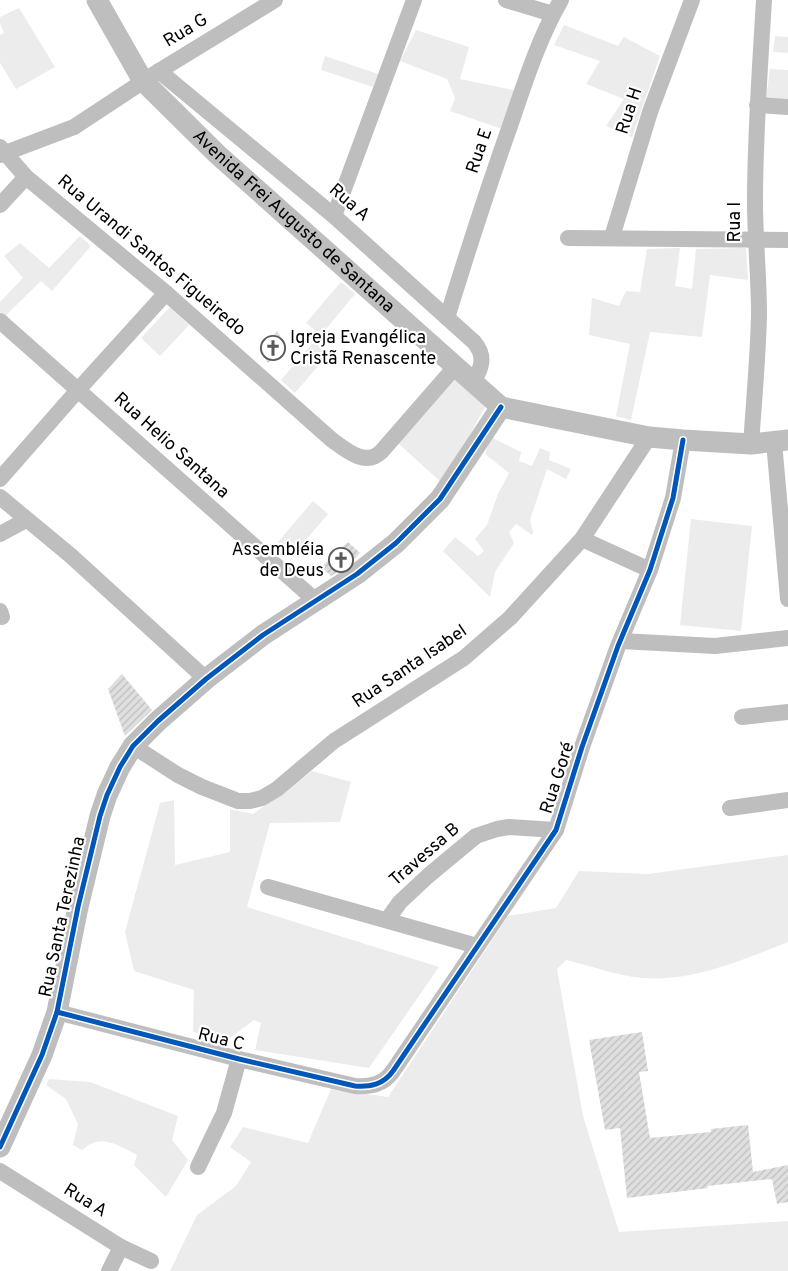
<svg xmlns="http://www.w3.org/2000/svg" width="788" height="1271" font-family="Overpass,sans-serif">
<defs>
<pattern id="building-hatch" width="6" height="6" patternUnits="userSpaceOnUse" patternTransform="scale(1.25)"><rect width="6" height="6" fill="#dfdfdf"/><path d="M-1 1l2-2M0 6l6-6M5 7l2-2" fill="none" stroke="#bebebe"/></pattern>
</defs>
<rect width="100%" height="100%" fill="#fff"/>
<g fill="#ececec">
<polygon points="19,8 55,67 16,89 0,63 0,35 4,33 0,23 0,17"/>
<polygon points="564,25 618,46 624,37 660,56 632,137 606,126 624,99 586,84 600,61 554,45"/>
<polygon points="416,30 469,47 460,79 514,90 502,129 450,111 455,98 447,79 400,61"/>
<polygon points="775,36 788,37 788,53 773,52"/>
<polygon points="325,56 378,74 373,87 321,70"/>
<polygon points="770,69 788,70 788,99 766,99"/>
<polygon points="80,236 91,246 52,291 41,281 5,316 0,312 0,302 23,278 4,256 20,243 49,268"/>
<polygon points="680,248 675,286 692,289 696,249 746,248 748,280 710,275 702,337 650,332 631,420 616,416 630,344 589,335 592,298 619,306 626,291 640,292 647,249"/>
<polygon points="341,282 355,294 321,335 306,323"/>
<polygon points="170,307 189,325 160,356 141,338"/>
<polygon points="316,339 330,352 295,393 281,380"/>
<polygon points="457,377 485,407 443,484 398,443"/>
<polygon points="491,437 521,452 519,461 532,466 540,448 550,452 549,460 571,469 566,479 547,469 530,520 533,532 532,535 516,524 509,532 514,543 495,572 490,597 443,551 455,537 478,556 484,551 475,539 487,525 498,494 509,473 485,454"/>
<polygon points="313,501 328,514 293,555 278,542"/>
<polygon points="691,519 752,526 741,631 680,625"/>
<polygon points="312,771 351,782 340,822 270,823 247,907 439,967 369,1068 255,1050 261,1023 254,1020 226,1041 193,1032 194,990 134,971 125,932 160,803 174,800 175,865 230,852 230,809 253,814"/>
<path d="M 788,855 L 788,942 C 740,961 693,982 641,978 C 619,976 588,965 566,960 L 557,969 L 583,1116 L 619,1232 L 788,1221 L 788,1271 L 170,1271 L 197,1215 L 236,1186 L 251,1162 L 230,1147 L 243,1127 L 308,1143 L 331,1089 L 388,1097 L 508,916 L 556,908 L 579,871 L 648,874 Z"/>
<path d="M 49,1079 L 90,1082 L 178,1116 L 172,1140 L 188,1160 L 166,1197 L 134,1165 L 137,1155 C 118,1145 101,1133 82,1150 L 73,1145 L 78,1124 L 66,1099 L 46,1085 Z"/>
</g>
<g fill="url(#building-hatch)">
<polygon points="277,331 285,344 268,363 261,352"/>
<polygon points="348,542 360,553 349,565 331,576 321,567"/>
<polygon points="122,674 152,710 125,736 108,689"/>
<polygon points="642,1032 648,1071 639,1072 650,1138 711,1132 711,1129 748,1125 753,1172 788,1165 788,1202 777,1204 772,1179 707,1186 708,1188 627,1198 620,1128 605,1130 589,1040"/>
</g>
<g fill="none" stroke-linecap="round" stroke-linejoin="round">
<g stroke="#bebebe" stroke-width="16">
<polyline points="506,0 553,14"/>
<path d="M 159,71 L 334,216 L 474,342 C 486,356 482,368 473,382"/>
<polyline points="757,105 788,107"/>
<path d="M 0,147 L 26,177 L 166,293 L 332,440 C 346,450 365,467 381,452 L 455,367"/>
<polyline points="0,155 74,127 159,71 275,0"/>
<polyline points="0,205 26,177"/>
<polyline points="334,216 414,0"/>
<polyline points="612,237 650,112 692,0"/>
<polyline points="568,238 788,240"/>
<path d="M 447,318 C 467,253 488,188 511,123 C 525,82 539,38 561,0"/>
<polyline points="0,321 315,600"/>
<polyline points="774,442 788,599"/>
<path d="M 751,444 C 754,401 758,358 759,315 C 759,277 755,239 755,201 C 755,134 760,67 764,0"/>
<polyline points="0,479 78,390 166,293"/>
<polyline points="0,497 70,555 206,679"/>
<polyline points="0,534 26,520"/>
<polyline points="582,539 650,570"/>
<polyline points="0,611 2,617"/>
<polyline points="621,641 715,646 788,638"/>
<polyline points="742,717 788,712"/>
<polyline points="133,746 178,775 202,787 238,801 250,801 262,798 277,789 334,741 464,658 510,618 582,539 649,437"/>
<polyline points="730,808 788,800"/>
<polyline points="268,887 477,946"/>
<polyline points="387,920 400,902 429,875 476,836 497,829 509,827 556,830"/>
<path d="M 57,1012 L 239,1059 L 355,1086 C 370,1087 383,1085 393,1071 L 556,830 L 582,747 L 618,646 L 650,570 L 673,498 L 683,440"/>
<polyline points="198,1167 224,1113 239,1059"/>
<polyline points="0,1171 121,1247 151,1261"/>
<polyline points="109,1271 121,1247"/>
</g>
<g stroke="#bebebe" stroke-width="21">
<path id="s1" d="M 97,0 L 143,81 L 217,154 L 501,407 L 649,437 L 683,440 L 751,444 L 788,440"/>
<polyline points="0,1147 42,1055 57,1012 78,907 100,816 107,795 120,767 133,746 158,721 206,679 263,635 357,574 396,543 440,499 501,407"/>
</g>
<defs>
<g id="cycleway">
<path d="M 57,1012 L 239,1059 L 355,1086 C 370,1087 383,1085 393,1071 L 556,830 L 582,747 L 618,646 L 650,570 L 673,498 L 683,440"/>
<polyline points="0,1147 42,1055 57,1012 78,907 100,816 107,795 120,767 133,746 158,721 206,679 263,635 357,574 396,543 440,499 501,407"/>
</g>
</defs>
<use href="#cycleway" stroke="#fff" stroke-width="8"/>
<use href="#cycleway" stroke="#0057b8" stroke-width="5"/>
</g>
<defs>
<symbol id="church-ring" viewBox="-11 -11 22 22"><circle r="9.5" fill="#fff" stroke="#595959" stroke-width="1.5"/><path d="M-1.2-6h2.4v3.5h3.3v2.4h-3.3V6h-2.4V-.1h-3.3v-2.4h3.3Z" fill="#595959"/></symbol>
</defs>
<g fill-rule="evenodd">
<use href="#church-ring" x="259" y="334" width="28" height="28"/>
<use href="#church-ring" x="327" y="546" width="28" height="28"/>
</g>
<g text-anchor="middle" dominant-baseline="central" stroke-width="4.5" stroke-linejoin="round" paint-order="stroke">
<g font-size="18" fill="#000" stroke="#fff">
<text transform="translate(186 31) rotate(-31)">Rua G</text>
<text transform="translate(630 111) rotate(-72)">Rua H</text>
<text transform="translate(480 151) rotate(-71)">Rua E</text>
<text transform="translate(349 203) rotate(41)">Rua A</text>
<text stroke="none"><textPath href="#s1" startOffset="299">Avenida Frei Augusto de Santana</textPath></text>
<text transform="translate(735 222) rotate(-90)">Rua I</text>
<text transform="translate(151 256) rotate(40)">Rua Urandi Santos Figueiredo</text>
<text transform="translate(171 446) rotate(42)">Rua Helio Santana</text>
<text transform="translate(410 667) rotate(-34)">Rua Santa Isabel</text>
<text transform="translate(558 778) rotate(-72)">Rua Goré</text>
<text transform="translate(425 855) rotate(-41)">Travessa B</text>
<text transform="translate(63 917) rotate(-78)">Rua Santa Terezinha</text>
<text transform="translate(221 1040) rotate(14)">Rua C</text>
<text transform="translate(85 1201) rotate(32)">Rua A</text>
</g>
<g font-size="18" fill="#000" stroke="#fff" text-anchor="start">
<text x="290" y="338">Igreja Evangélica<tspan x="290" dy="21">Cristã Renascente</tspan></text>
<text x="324" y="550" text-anchor="end">Assembléia<tspan x="324" dy="21">de Deus</tspan></text>
</g>
</g>
</svg>
